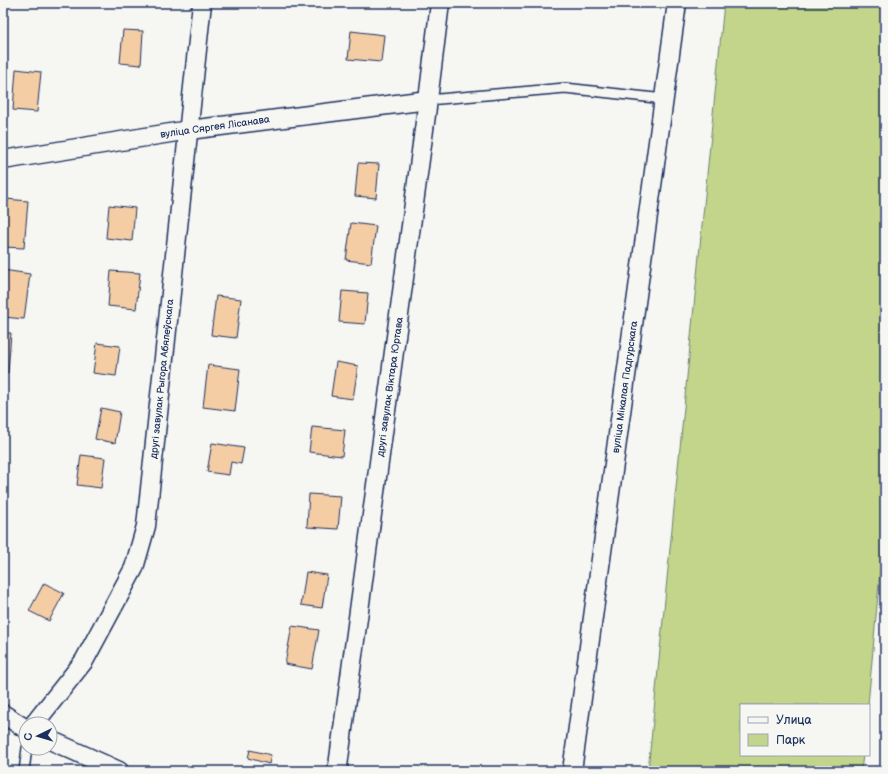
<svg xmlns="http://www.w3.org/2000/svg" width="888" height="774" font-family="'Balsamiq Sans',sans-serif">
<rect width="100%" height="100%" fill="#f6f6f2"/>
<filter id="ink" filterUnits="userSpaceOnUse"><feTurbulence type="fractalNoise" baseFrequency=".025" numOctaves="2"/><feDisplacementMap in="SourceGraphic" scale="8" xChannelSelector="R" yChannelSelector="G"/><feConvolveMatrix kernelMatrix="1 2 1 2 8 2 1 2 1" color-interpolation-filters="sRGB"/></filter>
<g filter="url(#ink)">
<polygon fill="#c2d58a" stroke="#6e8274" points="724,3 885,3 885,517 868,705 741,705 741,755 863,755 861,771 648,771"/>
<g fill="#f5cda4" stroke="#1b2f5e">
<polygon points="123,30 143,31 141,65 120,63"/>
<polygon points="351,31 384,35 381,62 348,59"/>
<polygon points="16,69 41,72 37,112 13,110"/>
<polygon points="358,163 379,164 376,198 355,196"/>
<polygon points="6,199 28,201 24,248 3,247"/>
<polygon points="109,205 135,208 132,241 106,238"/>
<polygon points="351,223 376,226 371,263 346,260"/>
<polygon points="3,270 30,274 24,319 3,317"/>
<polygon points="111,271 140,273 136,309 108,306"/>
<polygon points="342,291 368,293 365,324 339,322"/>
<polygon points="216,296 241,299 236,338 211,335"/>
<polygon points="3,333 11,333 8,373 3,373"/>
<polygon points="97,343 120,346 116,376 93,373"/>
<polygon points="336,362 358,366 353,399 331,396"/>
<polygon points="208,365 240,369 235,411 203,407"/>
<polygon points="101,408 120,412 115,443 95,439"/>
<polygon points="312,427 345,430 342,456 309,452"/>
<polygon points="212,443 244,448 241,464 231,462 229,475 207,472"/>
<polygon points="81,455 105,458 101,488 77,485"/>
<polygon points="309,494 341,496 338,529 307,527"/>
<polygon points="306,572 327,575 322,608 301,605"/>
<polygon points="44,583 64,593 49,621 29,611"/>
<polygon points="292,626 319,630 312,669 285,664"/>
<polygon points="250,750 271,755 269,764 248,758"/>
</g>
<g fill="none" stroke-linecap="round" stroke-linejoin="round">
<defs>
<g id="service">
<polyline points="428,100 565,88 664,99"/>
<polyline points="24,771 27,748"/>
</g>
<g id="minor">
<polyline points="3,160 189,130 428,100"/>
<polyline points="3,714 26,729"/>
<polyline points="34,724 84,661 134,568 146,526 202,3"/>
<polyline points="50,740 119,771"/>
<polyline points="336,771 338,766 428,100 440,3"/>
<polyline points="572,771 677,3"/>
</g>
</defs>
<use href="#service" stroke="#1b2f5e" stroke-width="12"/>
<use href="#minor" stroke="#1b2f5e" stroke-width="21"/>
<use href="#service" stroke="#f6f6f2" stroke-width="9"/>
<use href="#minor" stroke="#f6f6f2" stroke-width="18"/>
</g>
</g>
<g text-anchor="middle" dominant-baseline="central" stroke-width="4" stroke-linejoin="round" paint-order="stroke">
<g font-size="10" fill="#1b2f5e" stroke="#f6f6f2">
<text transform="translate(215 127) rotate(-8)">вуліца Сяргея Лісанава</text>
<text transform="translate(162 379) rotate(-84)">другі завулак Рыгора Абялеўскага</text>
<text transform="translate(390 387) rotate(-82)">другі завулак Віктара Юртава</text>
<text transform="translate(625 387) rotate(-82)">вуліца Мікалая Падгурскага</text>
</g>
</g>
<rect width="888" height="774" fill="none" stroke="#f6f6f2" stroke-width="16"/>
<rect x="8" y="8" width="872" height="758" fill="none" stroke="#1b2f5e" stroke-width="1.5" filter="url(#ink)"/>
<rect x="740" y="704" width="130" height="52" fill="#f6f6f2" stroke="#9ea6b7"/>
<rect x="748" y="717" width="20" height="6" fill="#f6f6f2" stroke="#9ea6b7"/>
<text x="776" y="724" font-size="12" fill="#1b2f5e">Улица</text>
<rect x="748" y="734" width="20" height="12" fill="#c2d58a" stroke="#9ea6b7"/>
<text x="776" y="744" font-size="12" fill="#1b2f5e">Парк</text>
<g transform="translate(38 736) rotate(265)"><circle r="19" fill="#f6f6f2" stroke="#9ea6b7"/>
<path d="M0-3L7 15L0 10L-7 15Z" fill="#1b2f5e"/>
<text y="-6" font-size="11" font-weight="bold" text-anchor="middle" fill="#1b2f5e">С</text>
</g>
</svg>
